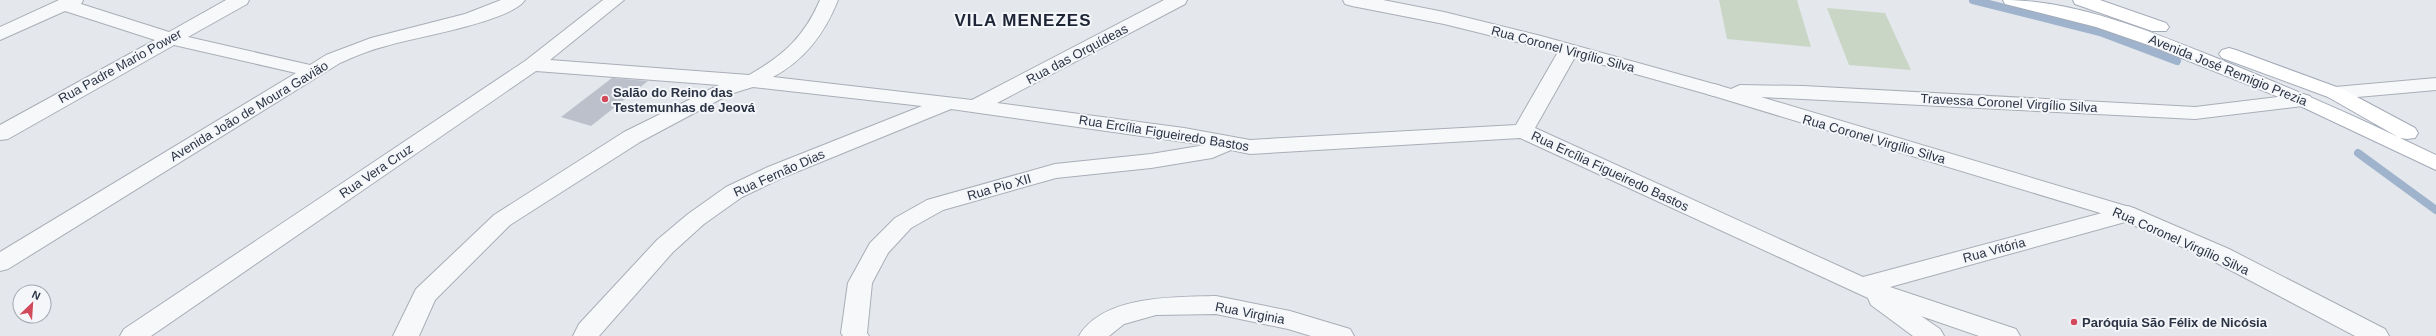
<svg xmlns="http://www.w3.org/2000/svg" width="2436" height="336" font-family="Arial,sans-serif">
<rect width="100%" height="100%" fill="#e4e7ec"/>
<g fill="#c9d6c5">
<polygon points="1719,0 1797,0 1811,47 1727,39"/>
<polygon points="1827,8 1885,13 1911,70 1849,65"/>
</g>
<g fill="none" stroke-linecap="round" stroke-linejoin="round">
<g stroke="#9fb4cc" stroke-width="8">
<polyline points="1973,0 2100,32 2177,61"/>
<polyline points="2358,153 2436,210"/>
</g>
</g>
<polygon fill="#bbc0ca" points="612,78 648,81 591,126 561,117"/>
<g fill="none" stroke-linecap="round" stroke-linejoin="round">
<defs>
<g id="minor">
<path d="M 59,0 L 83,0 L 81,4 L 169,32 L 226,0 L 249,0 L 247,4 L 188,37 L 310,65 L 326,55 L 371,38 L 465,14 L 501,0 L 525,0 C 510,22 415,37 386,46 C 370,50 355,56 340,63 L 8,269 L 0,271 L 0,252 L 296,73 L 174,45 L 8,139 L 0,140 L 0,125 L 155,40 L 65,11 L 0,40 L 0,27 Z"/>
<path d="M 603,0 L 624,0 L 550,60 L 749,75 C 784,55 804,37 820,0 L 838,0 C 825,33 805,60 773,77 L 972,100 L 1164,0 L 1187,0 L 1185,4 L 997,103 L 1184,128 L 1250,140 L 1516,125 L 1558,52 L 1444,24 L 1352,6 L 1345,4 L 1343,0 L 1383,0 L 1444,12 L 1541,36 L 1721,86 L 1724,90 L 1721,94 L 1714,96 L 1575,57 L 1535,128 L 1863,277 L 2128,206 L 2136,209 L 2139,214 L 2136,219 L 1890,287 L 2016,329 L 2020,336 L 1979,336 L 1921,316 L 1940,329 L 1944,336 L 1913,336 L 1871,305 L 1868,298 L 1520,138 L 1250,154 L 1231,150 L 1212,158 L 1151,168 L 1056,178 L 943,210 L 911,228 L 888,253 L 872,283 L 867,333 L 869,336 L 843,336 L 841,333 L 848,283 L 870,243 L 895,218 L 927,200 L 1055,164 L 1151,154 L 1205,145 L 951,109 L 784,177 L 742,197 L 704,224 L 673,252 L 599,336 L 573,336 L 579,324 L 657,240 L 688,214 L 726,187 L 768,167 L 922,106 L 753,87 L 730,94 L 640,142 L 510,225 L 435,300 L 419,336 L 393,336 L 416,289 L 494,215 L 624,132 L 719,85 L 536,71 L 151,336 L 120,336 L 124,329 L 525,61 Z"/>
<polygon points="2436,78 2436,90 2335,99 2328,97 2325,93 2328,89 2335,87"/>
<path d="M 1216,296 L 1290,311 L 1350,329 L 1354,336 L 1311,336 L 1288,329 L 1216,314 L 1156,315 L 1124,324 L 1109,336 L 1079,336 C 1103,295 1175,297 1216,296 Z"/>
</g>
<polygon id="tertiary" points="1714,84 1731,89 1740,85 1803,86 2195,107 2303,94 2310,96 2313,100 2310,104 2303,106 2195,119 1761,97 2136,209 2229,249 2385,329 2389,336 2355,336 2213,261 2120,219 1707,94 1704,90 1707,86"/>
<g id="primary">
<path d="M 2003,0 C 2073,0 2144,29 2209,55 C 2273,81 2335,107 2398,137 L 2328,97 L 2222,58 L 2219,54 L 2222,50 L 2229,48 L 2236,50 L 2342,89 L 2415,128 L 2418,133 L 2415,138 L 2407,139 L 2400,138 L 2436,155 L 2436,170 L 2296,104 L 2154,47 L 2096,27 L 2005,4 Z"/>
<polygon points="2073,0 2100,0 2166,23 2169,27 2166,31 2152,31 2075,4"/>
</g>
</defs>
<use href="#minor" stroke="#a9aeb7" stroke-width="2"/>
<use href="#tertiary" stroke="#a9aeb7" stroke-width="2"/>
<use href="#primary" stroke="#a3abb8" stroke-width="2"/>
<use href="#minor" fill="#f7f8fa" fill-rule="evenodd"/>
<use href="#tertiary" fill="#f7f8fa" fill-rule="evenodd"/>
<use href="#primary" fill="#fff" fill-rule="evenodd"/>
</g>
<g fill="#d1495b" stroke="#f4f6f9" stroke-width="1.5">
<circle cx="605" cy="99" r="4"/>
<circle cx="2074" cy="322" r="4"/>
</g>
<g text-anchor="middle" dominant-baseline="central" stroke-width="4" stroke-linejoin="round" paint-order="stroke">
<g font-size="13" fill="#2b3445" stroke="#f4f6f9">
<text transform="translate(1563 49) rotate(15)">Rua Coronel Virgílio Silva</text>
<text transform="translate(1077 54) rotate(-28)">Rua das Orquídeas</text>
<text transform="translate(120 66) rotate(-29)">Rua Padre Mario Power</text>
<text transform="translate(2228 70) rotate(22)">Avenida José Remigio Prezia</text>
<text transform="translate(2009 103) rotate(3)">Travessa Coronel Virgílio Silva</text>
<text transform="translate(249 111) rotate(-31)">Avenida João de Moura Gavião</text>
<text transform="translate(1164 133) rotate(9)">Rua Ercília Figueiredo Bastos</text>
<text transform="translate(1874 139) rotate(16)">Rua Coronel Virgílio Silva</text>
<text transform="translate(376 171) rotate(-34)">Rua Vera Cruz</text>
<text transform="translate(1610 171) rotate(25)">Rua Ercília Figueiredo Bastos</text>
<text transform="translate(779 173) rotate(-24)">Rua Fernão Dias</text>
<text transform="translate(999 187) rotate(-16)">Rua Pio XII</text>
<text transform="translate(2181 241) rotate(24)">Rua Coronel Virgílio Silva</text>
<text transform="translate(1994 250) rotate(-15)">Rua Vitória</text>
<text transform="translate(1250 313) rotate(11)">Rua Virginia</text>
</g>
<g font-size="13" font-weight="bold" fill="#2b3445" stroke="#f4f6f9" text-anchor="start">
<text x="613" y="92">Salão do Reino das<tspan x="613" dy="15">Testemunhas de Jeová</tspan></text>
<text x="2082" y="322">Paróquia São Félix de Nicósia</text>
</g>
<g font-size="17" font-weight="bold" letter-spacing="1" fill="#1d2536" stroke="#f4f6f9">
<text x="1023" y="20">VILA MENEZES</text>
</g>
</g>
<g transform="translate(32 304) rotate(25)"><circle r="19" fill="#f4f6f9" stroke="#a4a8b1"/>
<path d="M0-3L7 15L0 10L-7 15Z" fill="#d1495b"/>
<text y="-6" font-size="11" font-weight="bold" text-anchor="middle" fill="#2b3445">N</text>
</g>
</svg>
